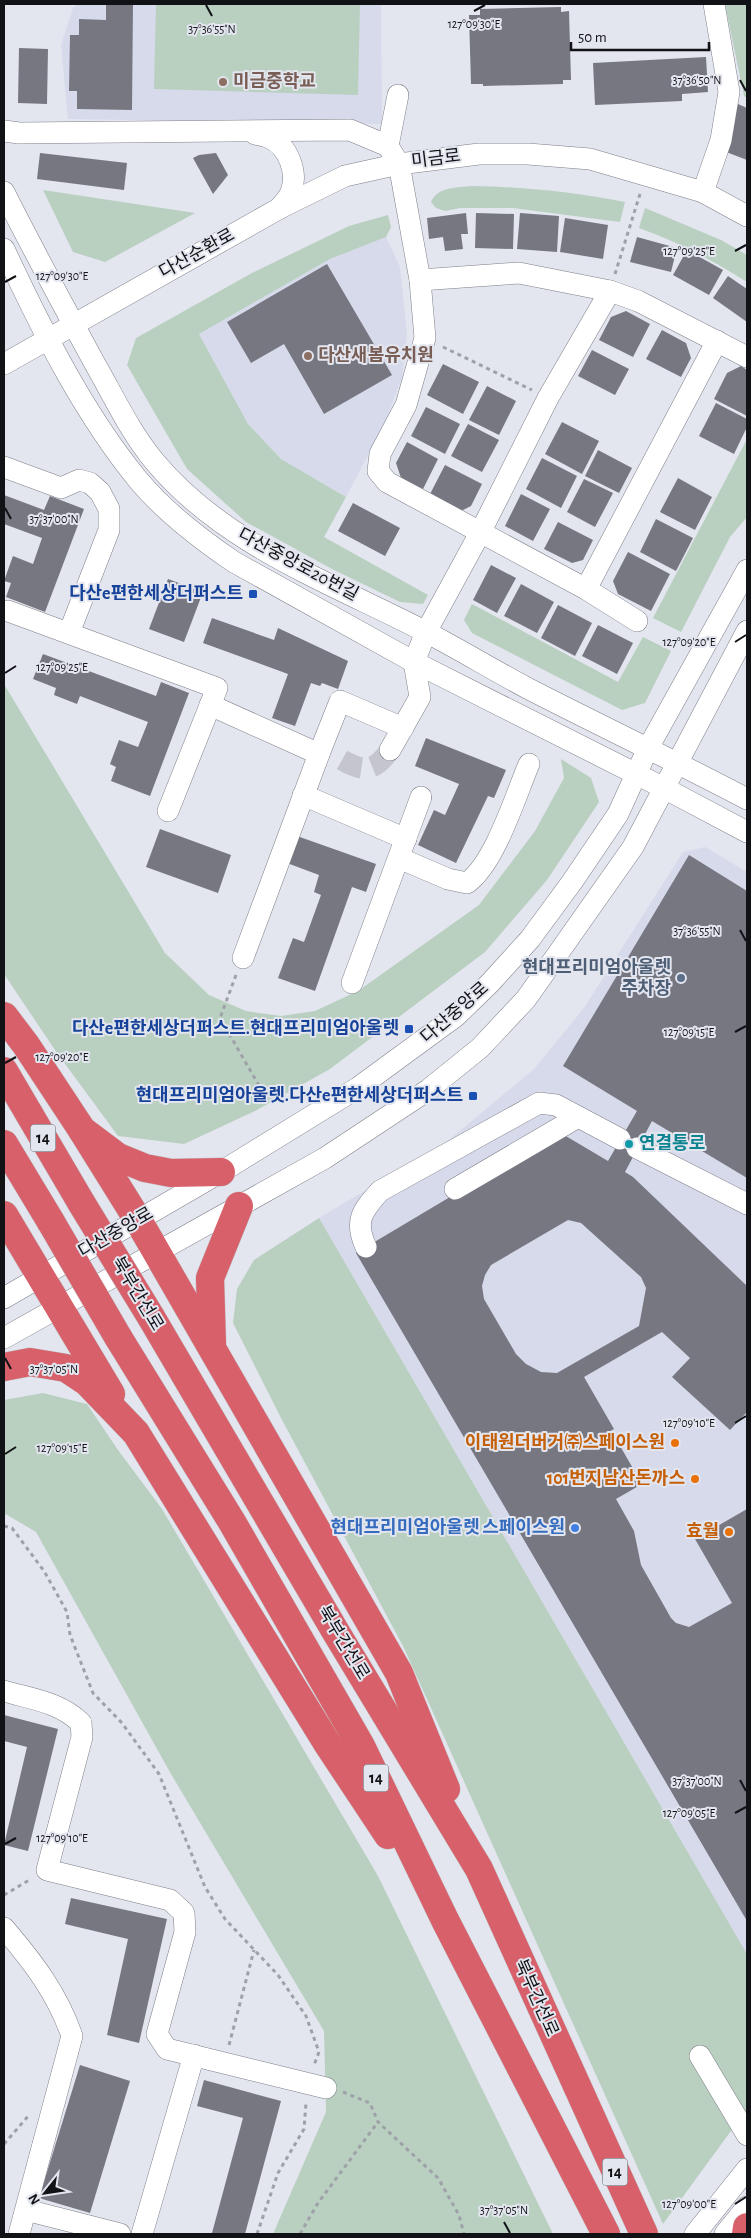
<svg xmlns="http://www.w3.org/2000/svg" width="751" height="2238" font-family="'Alegreya Sans','Noto Sans KR',sans-serif">
<rect width="100%" height="100%" fill="#e3e5ef"/>
<g fill="#d7daeb">
<polygon points="78,4 381,4 382,124 68,119 61,45 73,8"/>
<polygon points="386,237 400,267 407,334 402,377 385,423 346,497 281,459 248,424 199,334 330,259"/>
<polygon points="705,847 747,872 747,1954 319,1218 444,1144 534,1069 584,1008 683,852"/>
</g>
<g fill="#b9d0c0">
<polygon points="156,4 360,4 358,95 154,89"/>
<polygon points="725,4 747,4 747,98 744,96"/>
<path d="M 473,186 C 525,187 574,192 625,202 L 620,222 L 513,208 L 460,208 L 445,211 L 436,208 L 431,202 C 438,186 457,188 473,186 Z"/>
<polygon points="43,190 195,213 105,262 73,252"/>
<path d="M 645,208 L 721,240 L 747,255 L 747,282 C 712,260 678,242 639,228 Z"/>
<polygon points="388,215 391,227 386,237 330,259 199,334 248,424 281,459 346,497 324,537 428,595 423,604 400,602 332,569 246,522 187,469 127,365 136,338 252,273 349,226"/>
<polygon points="747,439 747,517 730,537 681,632 653,618"/>
<polygon points="472,604 618,682 643,637 671,651 645,703 622,710 472,633 464,620"/>
<polygon points="4,684 165,953 209,995 246,1011 281,1016 315,1011 358,991 479,905 535,831 564,778 561,759 591,778 599,802 547,880 485,952 330,1069 255,1111 184,1144 118,1136 57,1053 4,974"/>
<polygon points="319,1218 747,1954 747,2109 663,2224 404,1648 281,1418 233,1323 237,1289 254,1260"/>
<polygon points="43,1393 87,1404 118,1450 162,1509 378,1876 553,2234 273,2234 326,2112 324,2031 171,1774 36,1532 4,1513 4,1400"/>
</g>
<g fill="#767781" fill-rule="evenodd">
<polygon points="106,4 133,4 132,110 77,109 77,91 69,91 70,35 79,35 79,19 106,20"/>
<polygon points="561,7 561,12 569,11 571,80 563,80 563,84 483,86 483,84 471,84 469,15 480,15 480,9"/>
<polygon points="19,48 48,49 47,104 18,103"/>
<polygon points="706,57 708,92 682,94 682,101 595,105 593,63"/>
<polygon points="738,104 747,108 747,160 721,150"/>
<polygon points="40,153 127,163 124,190 37,179"/>
<polygon points="216,153 228,175 213,194 193,158 199,155"/>
<polygon points="466,213 468,234 461,234 463,249 445,251 443,237 429,239 427,218"/>
<polygon points="476,213 514,214 513,249 475,248"/>
<polygon points="520,213 559,216 557,252 517,249"/>
<polygon points="565,218 608,225 603,259 560,252"/>
<polygon points="637,237 677,248 671,272 630,262"/>
<polygon points="687,250 723,270 709,295 673,275"/>
<polygon points="327,264 392,375 324,414 284,344 251,363 227,322"/>
<polygon points="728,276 747,289 747,322 713,298"/>
<polygon points="626,311 650,324 633,357 599,340 611,317"/>
<polygon points="662,330 686,343 691,358 681,377 646,359"/>
<polygon points="592,350 629,369 615,395 578,376"/>
<polygon points="443,364 479,382 463,414 427,395"/>
<polygon points="741,366 747,370 747,416 714,399 727,373"/>
<polygon points="487,386 516,401 499,435 469,420"/>
<polygon points="716,403 747,419 747,427 734,454 699,436"/>
<polygon points="426,407 460,424 445,454 411,436"/>
<polygon points="562,422 599,441 582,474 545,454"/>
<polygon points="468,424 499,440 482,472 451,456"/>
<polygon points="407,442 438,459 423,489 401,478 396,463"/>
<polygon points="598,450 632,468 619,493 585,476"/>
<polygon points="542,458 577,476 561,508 526,489"/>
<polygon points="445,465 482,484 471,506 459,512 429,496"/>
<polygon points="678,478 712,497 695,530 660,512"/>
<polygon points="584,479 613,493 595,527 567,512"/>
<polygon points="521,494 550,509 533,541 505,526"/>
<polygon points="4,495 44,510 50,496 84,509 45,612 6,597 11,583 4,581 13,556 33,564 42,538 4,524"/>
<polygon points="353,503 400,528 385,556 338,531"/>
<polygon points="656,519 693,538 676,571 640,552"/>
<polygon points="558,522 593,540 583,560 572,563 544,549"/>
<polygon points="628,552 670,574 651,611 618,594 613,581"/>
<polygon points="491,565 516,578 497,613 473,600"/>
<polygon points="168,579 203,592 184,642 149,629"/>
<polygon points="521,584 554,602 537,633 504,616"/>
<polygon points="558,605 592,623 575,656 541,638"/>
<polygon points="212,618 274,640 278,628 348,661 338,689 322,683 320,686 311,683 295,726 272,718 288,674 203,643"/>
<polygon points="598,625 633,643 617,674 582,656"/>
<polygon points="43,654 156,696 161,682 189,693 150,796 111,781 116,767 110,764 119,740 138,747 148,722 80,696 77,704 54,695 56,688 33,679"/>
<polygon points="426,738 506,770 494,798 488,796 456,863 418,845 434,810 445,815 459,784 415,766"/>
<polygon points="160,829 231,855 218,893 146,867"/>
<polygon points="297,836 376,864 366,892 352,887 315,991 278,978 293,938 304,942 321,895 314,892 319,875 287,863"/>
<path d="M 689,855 L 747,891 L 747,1178 L 652,1121 L 625,1172 L 633,1177 L 747,1286 L 747,1412 L 730,1430 L 672,1377 L 690,1358 L 662,1332 L 584,1377 L 614,1429 L 598,1438 L 603,1447 L 616,1439 L 642,1484 L 616,1499 L 634,1531 L 641,1565 L 671,1618 L 676,1623 L 689,1627 L 732,1603 L 695,1539 L 747,1509 L 747,1921 L 356,1253 L 559,1132 L 608,1161 L 637,1111 L 563,1066 ZM 568,1220 L 581,1223 L 641,1277 L 646,1288 L 639,1326 L 557,1373 L 541,1372 L 526,1364 L 516,1354 L 484,1299 L 482,1286 L 485,1275 L 491,1265 Z"/>
<polygon points="4,1715 58,1729 28,1851 4,1845 27,1747 4,1741"/>
<polygon points="71,1898 167,1919 139,2043 107,2035 128,1939 65,1924"/>
<polygon points="80,2065 130,2081 90,2213 39,2198"/>
<polygon points="204,2080 281,2101 245,2234 212,2233 243,2118 197,2106"/>
</g>
<g fill="none" stroke-linecap="round" stroke-linejoin="round">
<path stroke="#c4c5ce" stroke-width="21" stroke-dasharray="21 11" stroke-linecap="butt" d="M 342,760 C 365,773 375,771 390,750"/>
<defs>
<g id="minor">
<polyline points="4,131 19,133 350,130 388,146 399,164 420,280 425,338 406,405 380,454 378,471 387,482 586,589 717,341"/>
<path d="M 255,134 C 260,135 266,136 270,138 C 289,147 298,173 291,192 C 289,198 283,203 280,208"/>
<polyline points="388,146 398,95"/>
<path d="M 4,192 C 33,250 64,307 95,364 C 114,397 130,432 155,462 C 223,544 331,583 424,631 C 459,649 493,670 529,689 C 601,726 675,761 747,799"/>
<polyline points="703,192 721,140 729,92 714,4"/>
<path d="M 4,249 C 41,328 83,413 139,481 C 166,513 200,539 234,562 L 414,662 L 664,788 L 747,832"/>
<polyline points="420,280 519,273 610,291 638,301 747,357"/>
<polyline points="4,364 280,208 345,176 399,164 479,154 528,154 590,159 703,192 747,216"/>
<polyline points="4,467 61,488 79,480 90,483 100,492 109,509 109,530 69,633"/>
<polyline points="586,589 637,621"/>
<polyline points="8,611 217,688 168,811"/>
<polyline points="210,705 319,754 243,958"/>
<polyline points="390,750 420,697 414,662 426,632 480,533 548,398 610,291"/>
<polyline points="319,754 340,701 403,728"/>
<polyline points="303,795 406,839"/>
<path d="M 399,858 L 448,879 L 467,883 C 495,863 515,797 529,764"/>
<polyline points="352,983 421,797"/>
<polyline points="637,1148 747,1204"/>
<polyline points="455,1189 578,1117"/>
<path d="M 366,1247 C 354,1221 362,1211 380,1191 L 539,1103 L 556,1105 L 620,1139"/>
<polyline points="4,1298 221,1172 359,1087 456,1016 490,983 530,939 572,882 618,814 648,748 747,570"/>
<polyline points="4,1338 325,1158 428,1090 480,1048 526,999 633,847 747,631"/>
<path d="M 4,1691 C 31,1699 60,1702 81,1723 L 82,1737 L 47,1870 L 170,1900 L 184,1913 L 185,1932 L 157,2034 L 167,2049 L 326,2088"/>
<path d="M 4,1928 C 33,1962 57,1993 72,2036 L 19,2234"/>
<polyline points="700,2056 747,2135"/>
<polyline points="26,2210 120,2234"/>
<polyline points="142,2234 194,2055"/>
<polyline points="695,2234 747,2169"/>
<polyline points="725,2234 747,2207"/>
</g>
<g id="highway">
<polyline points="4,1016 26,1045 82,1130 118,1157 145,1168 171,1173 221,1172"/>
<polyline points="4,1071 82,1204"/>
<polyline points="82,1130 138,1220 399,1673 446,1789"/>
<polyline points="4,1144 51,1222"/>
<polyline points="4,1215 111,1394"/>
<polyline points="151,1317 337,1634 479,1869 644,2234"/>
<polyline points="118,1337 232,1522 361,1746 445,1920 606,2234"/>
<polyline points="212,1344 210,1278 239,1206"/>
<polyline points="4,1367 30,1362 66,1368 87,1382 136,1433 327,1743 388,1835"/>
<polyline points="746,2234 747,2227"/>
</g>
</defs>
<use href="#minor" stroke="#7d7f88" stroke-width="22"/>
<use href="#highway" stroke="#c6c6c7" stroke-width="29"/>
<g stroke="#9fa1a8" stroke-width="3" stroke-dasharray="4 4" stroke-linecap="butt">
<polyline points="615,274 640,194"/>
<polyline points="443,347 532,390"/>
<polyline points="236,975 220,1018 265,1096"/>
<polyline points="4,1526 12,1528 44,1571 67,1612 70,1635 93,1693 122,1723 159,1774 205,1887 225,1919 278,1975 306,2016 319,2052 314,2065"/>
<polyline points="4,1895 31,1879"/>
<polyline points="229,2045 254,1950"/>
<polyline points="343,2092 370,2103 378,2122 438,2178 459,2215 464,2234"/>
<polyline points="4,2144 30,2114"/>
<polyline points="257,2234 278,2173 304,2129 306,2103"/>
<polyline points="300,2234 318,2203 378,2122"/>
</g>
<use href="#minor" stroke="#fff" stroke-width="21"/>
<use href="#highway" stroke="#d7606a" stroke-width="28"/>
<defs>
<g id="highway-bridge">
<polyline points="82,1204 151,1317"/>
<polyline points="51,1222 118,1337"/>
</g>
</defs>
<use href="#highway-bridge" stroke="#c6c6c7" stroke-width="29" stroke-linecap="butt"/>
<use href="#highway-bridge" stroke="#d7606a" stroke-width="28"/>
</g>
<path fill="none" stroke="#111215" stroke-width="2" d="M 206,5 L 212,16M 474,11 L 485,5M 740,80 L 746,91M 735,251 L 746,245M 5,282 L 16,276M 5,508 L 11,519M 735,642 L 746,635M 5,673 L 16,666M 740,930 L 746,941M 735,1032 L 746,1026M 5,1063 L 16,1057M 5,1358 L 11,1369M 735,1423 L 746,1416M 5,1454 L 16,1447M 740,1780 L 746,1791M 735,1813 L 746,1807M 5,1844 L 16,1838M 735,2204 L 746,2197M 504,2222 L 510,2233"/>
<g fill="#8d6e63" stroke="#e3e5ef" stroke-width="2">
<circle cx="223" cy="82" r="5"/>
<circle cx="308" cy="356" r="5"/>
</g>
<g fill="#1a4fb4" stroke="#e3e5ef" stroke-width="2">
<rect x="248" y="589" width="10" height="10" rx="2.5"/>
<rect x="404" y="1024" width="10" height="10" rx="2.5"/>
<rect x="468" y="1091" width="10" height="10" rx="2.5"/>
</g>
<circle fill="#5c6f8a" stroke="#e3e5ef" stroke-width="2" cx="681" cy="978" r="5"/>
<circle fill="#0f9aa8" stroke="#e3e5ef" stroke-width="2" cx="629" cy="1144" r="5"/>
<g fill="#e8710a" stroke="#e3e5ef" stroke-width="2">
<circle cx="675" cy="1443" r="5"/>
<circle cx="695" cy="1479" r="5"/>
<circle cx="729" cy="1532" r="5"/>
</g>
<circle fill="#3f7fe0" stroke="#e3e5ef" stroke-width="2" cx="575" cy="1528" r="5"/>
<g text-anchor="middle" dominant-baseline="central" stroke-width="4" stroke-linejoin="round" paint-order="stroke">
<g fill="#e3e5ef" stroke="#505156" stroke-width="1">
<rect x="30.5" y="1124.5" width="25" height="27" rx="4"/>
<rect x="363.5" y="1764.5" width="25" height="27" rx="4"/>
<rect x="602.5" y="2158.5" width="25" height="27" rx="4"/>
</g>
<g font-size="16" font-weight="bold" fill="#111215">
<text x="43" y="1138">14</text>
<text x="376" y="1778">14</text>
<text x="615" y="2172">14</text>
</g>
<g font-size="18" font-weight="bold" fill="#785e54" stroke="#e3e5ef" text-anchor="start">
<text x="233" y="82">미금중학교</text>
<text x="318" y="356">다산새봄유치원</text>
</g>
<g font-size="18" fill="#111215" stroke="#e3e5ef">
<text transform="translate(436 159) rotate(-7)">미금로</text>
<text transform="translate(197 254) rotate(-29)">다산순환로</text>
<text transform="translate(298 565) rotate(28)">다산중앙로20번길</text>
<text transform="translate(455 1013) rotate(-41)">다산중앙로</text>
<text transform="translate(116 1233) rotate(-30)">다산중앙로</text>
<text transform="translate(137 1294) rotate(59)">북부간선로</text>
<text transform="translate(343 1643) rotate(59)">북부간선로</text>
<text transform="translate(536 1998) rotate(66)">북부간선로</text>
</g>
<g font-size="18" font-weight="bold" fill="#164399" stroke="#e3e5ef" text-anchor="end">
<text x="243" y="594">다산e편한세상더퍼스트</text>
<text x="399" y="1029">다산e편한세상더퍼스트.현대프리미엄아울렛</text>
<text x="463" y="1096">현대프리미엄아울렛.다산e편한세상더퍼스트</text>
</g>
<g font-size="18" font-weight="bold" fill="#4e5e75" stroke="#e3e5ef" text-anchor="end">
<text x="671" y="968">현대프리미엄아울렛<tspan x="671" dy="21">주차장</tspan></text>
</g>
<g font-size="18" font-weight="bold" fill="#0d838f" stroke="#e3e5ef" text-anchor="start">
<text x="639" y="1144">연결통로</text>
</g>
<g font-size="18" font-weight="bold" fill="#c56008" stroke="#e3e5ef" text-anchor="end">
<text x="665" y="1443">이태원더버거㈜스페이스원</text>
<text x="685" y="1479">101번지남산돈까스</text>
<text x="719" y="1532">효월</text>
</g>
<g font-size="18" font-weight="bold" fill="#366cbe" stroke="#e3e5ef" text-anchor="end">
<text x="565" y="1528">현대프리미엄아울렛 스페이스원</text>
</g>
</g>
<g font-size="12" text-anchor="middle" fill="#111215" stroke="#e3e5ef" stroke-width="4" stroke-linejoin="round" paint-order="stroke">
<text x="474" y="28">127°09'30"E</text>
<text x="212" y="33">37°36'55"N</text>
<text x="697" y="84">37°36'50"N</text>
<text x="689" y="255">127°09'25"E</text>
<text x="62" y="280">127°09'30"E</text>
<text x="54" y="523">37°37'00"N</text>
<text x="689" y="646">127°09'20"E</text>
<text x="62" y="671">127°09'25"E</text>
<text x="697" y="935">37°36'55"N</text>
<text x="689" y="1036">127°09'15"E</text>
<text x="62" y="1061">127°09'20"E</text>
<text x="54" y="1373">37°37'05"N</text>
<text x="689" y="1427">127°09'10"E</text>
<text x="62" y="1452">127°09'15"E</text>
<text x="697" y="1785">37°37'00"N</text>
<text x="689" y="1817">127°09'05"E</text>
<text x="62" y="1842">127°09'10"E</text>
<text x="689" y="2208">127°09'00"E</text>
<text x="504" y="2214">37°37'05"N</text>
</g>
<rect width="751" height="2238" fill="none" stroke="#111215" stroke-width="10"/>
<g transform="translate(45 2193) rotate(240)" stroke="#e3e5ef" stroke-width="4" paint-order="stroke">
<path d="M0-4L9 19L0 12L-9 19Z" fill="#111215"/>
<text y="-8" font-size="14" font-weight="bold" text-anchor="middle" fill="#111215">N</text>
</g>
<path d="M571 42v8h138v-8" fill="none" stroke="#111215" stroke-width="2.5"/>
<text x="578" y="42" font-size="15" fill="#111215" stroke="#e3e5ef" stroke-width="4" paint-order="stroke">50 m</text>
</svg>
